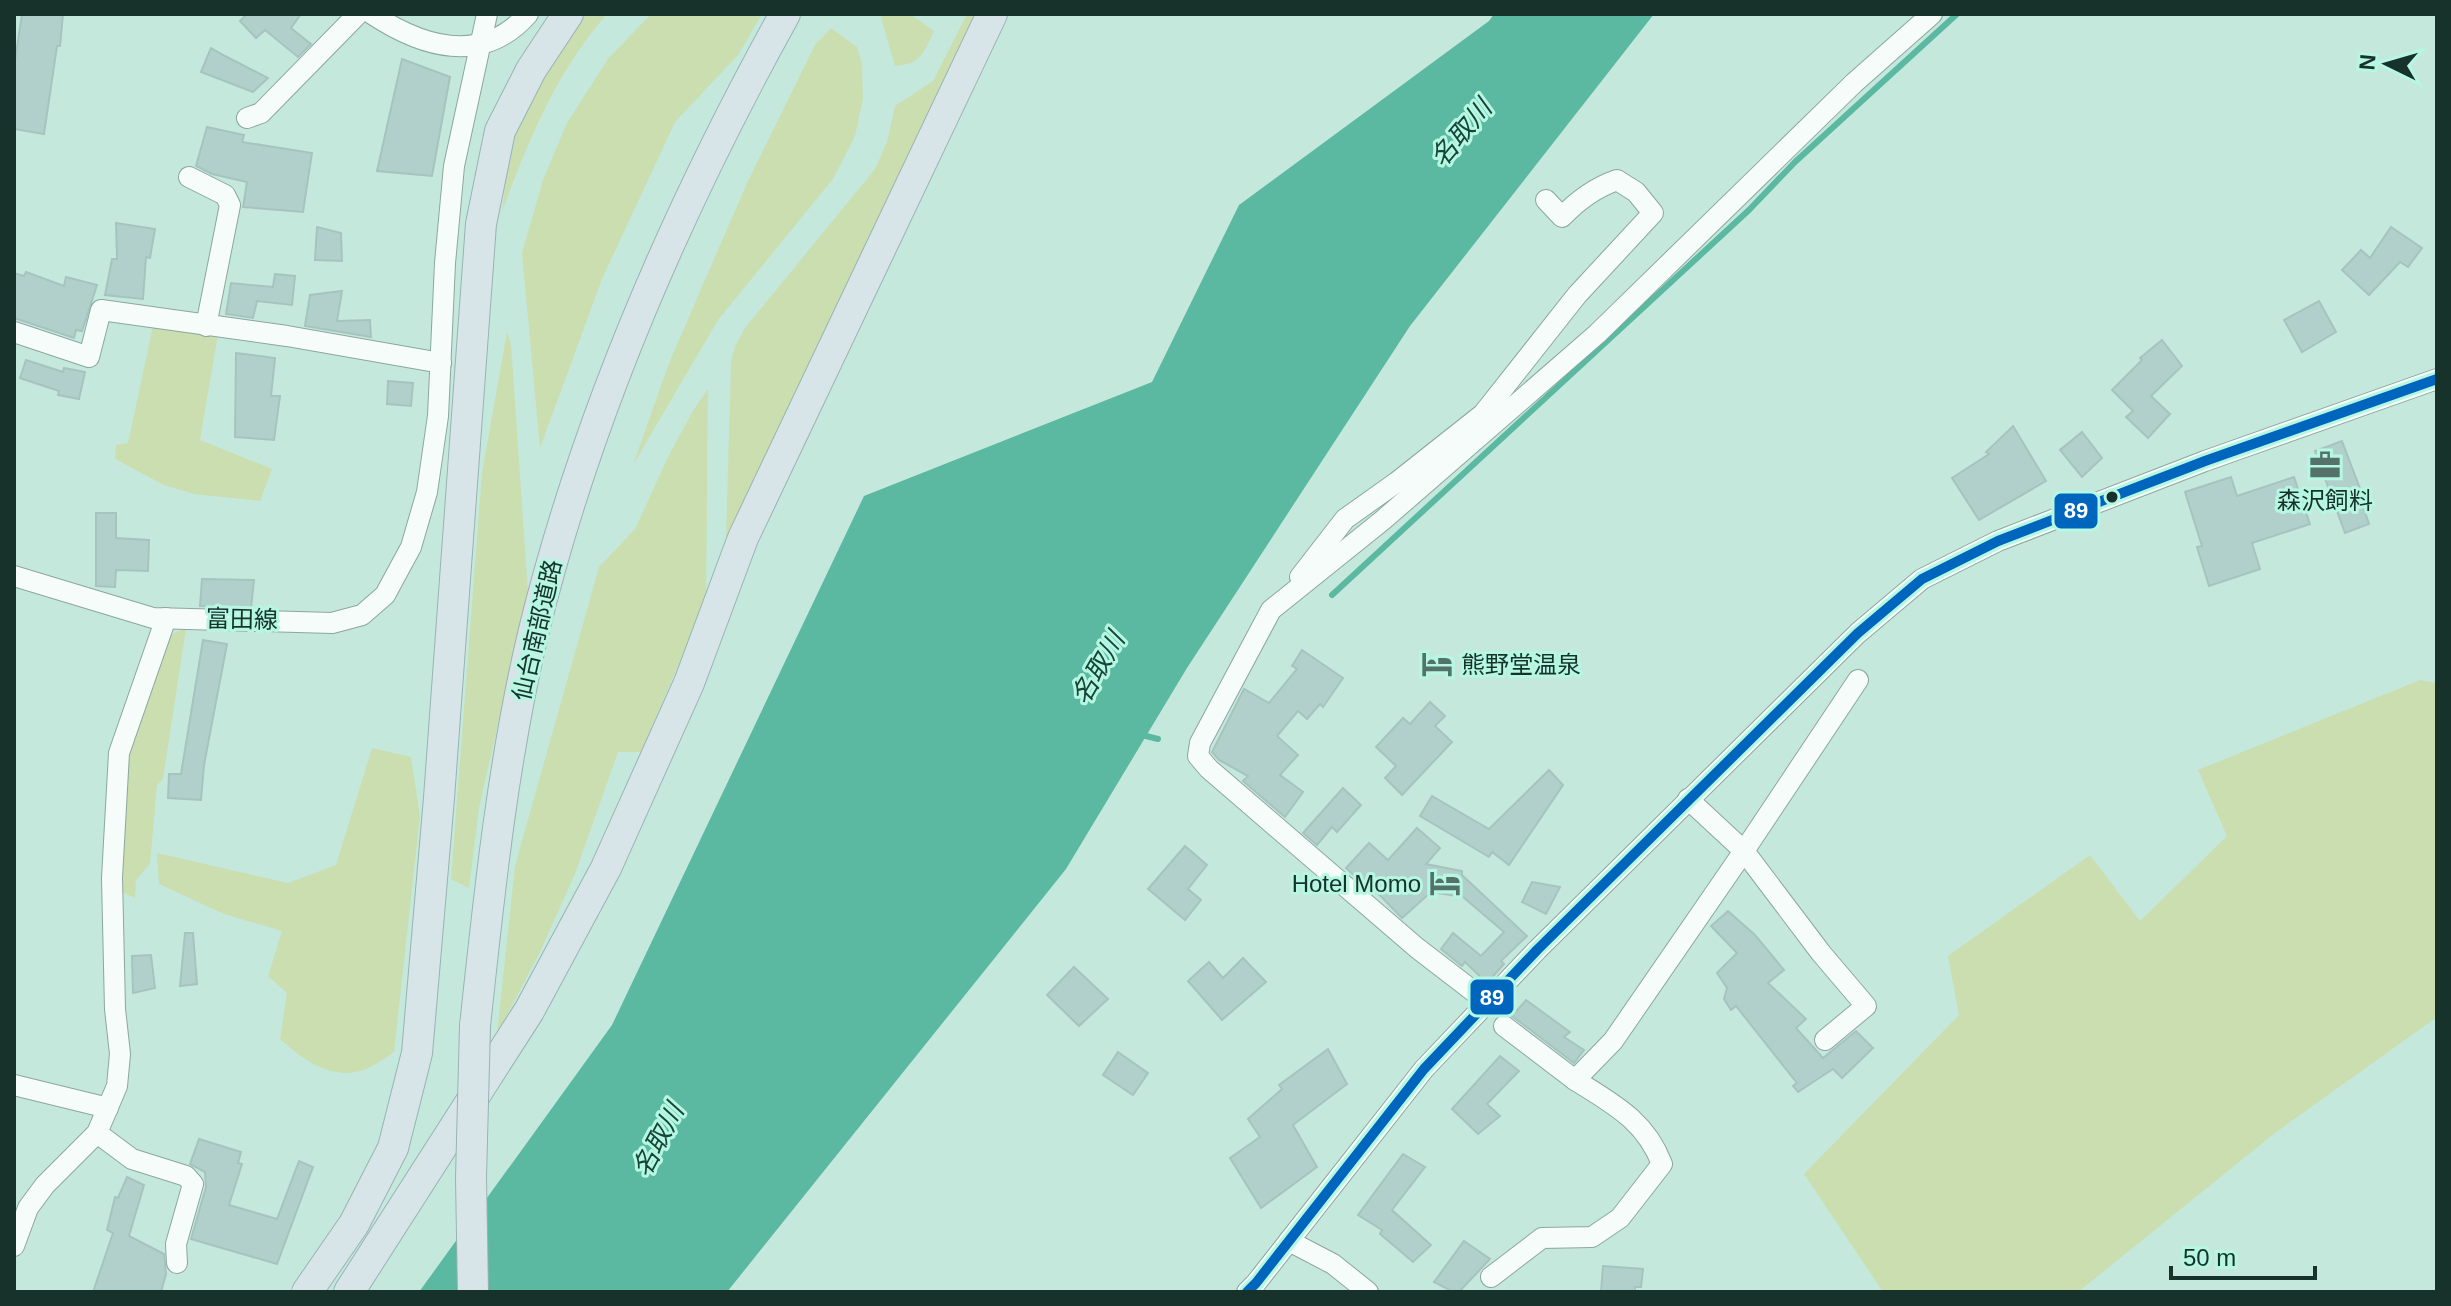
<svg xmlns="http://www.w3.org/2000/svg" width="2451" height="1306" font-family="Arial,'Noto Sans JP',sans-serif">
<rect width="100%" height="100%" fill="#c5e8dd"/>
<g fill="#cadeb0">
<path d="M 586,14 L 607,14 C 558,69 527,143 502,212 C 505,190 507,165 513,144 C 529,94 553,54 586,14 Z"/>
<polygon points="651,14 762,14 738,55 675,122 602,279 540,448 522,253 543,180 567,123 608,59"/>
<path d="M 880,14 L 910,14 L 934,31 C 923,54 921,64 895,66 Z"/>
<polygon points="967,14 981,14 726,540 731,362 735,346 745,328 875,169 887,142 895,106 933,81"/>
<polygon points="831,28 857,47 862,64 863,99 855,136 833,179 718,320 633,465 669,363 747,183 815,45"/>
<polygon points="153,326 218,334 200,440 272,469 260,501 194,494 164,485 115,459 116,445 128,443"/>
<polygon points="507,332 511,344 528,592 479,808 469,888 451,879 482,473"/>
<polygon points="708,389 706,601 641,752 618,752 575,874 540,952 497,1034 515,866 599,567 635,529 669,455 694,409"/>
<polygon points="186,628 163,779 157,785 150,864 136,880 135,898 120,891 126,749 163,647 174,633"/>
<polygon points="2420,680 2437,683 2437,1017 2275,1133 2078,1292 1883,1292 1804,1174 1959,1015 1948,956 2090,855 2140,921 2227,836 2198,770"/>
<path d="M 372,748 L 411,757 L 420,816 L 394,1052 C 385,1058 376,1065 366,1069 C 334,1082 303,1060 280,1039 L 287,993 L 268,976 L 282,931 L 224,914 L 159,884 L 157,853 L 288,883 L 336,865 Z"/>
</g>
<polygon fill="#5bb8a1" points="1494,14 1654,14 1410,326 1187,668 1066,869 727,1292 419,1292 612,1025 864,496 1152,382 1239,205 1489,21"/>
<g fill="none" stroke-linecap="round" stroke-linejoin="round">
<g stroke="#5bb8a1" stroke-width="6">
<polyline points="1332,595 1749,210 1795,162 1957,14"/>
<polyline points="1138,734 1158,739"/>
</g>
</g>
<g fill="#b2d0cb" stroke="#a6c4be" stroke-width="2">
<polygon points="22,14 63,14 60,46 57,46 44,134 14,129 14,67"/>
<polygon points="244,14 301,14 291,28 311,44 298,57 265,30 256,38 240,21 246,15"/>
<polygon points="211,48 225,56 268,78 253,92 201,72"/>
<polygon points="402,59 450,77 432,176 377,171"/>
<polygon points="207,127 244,135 242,142 312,153 303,212 243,207 247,182 212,174 196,166"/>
<polygon points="116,223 155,229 150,258 146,257 143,299 105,295 112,259 117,259"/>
<polygon points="317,227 341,233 342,261 315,260"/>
<polygon points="2391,227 2422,248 2408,267 2400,262 2369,295 2342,270 2361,250 2370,258"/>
<polygon points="26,272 64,286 66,277 97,285 82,331 76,330 74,338 14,318 14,273 24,276"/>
<polygon points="275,274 295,276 292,305 257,301 253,318 226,314 231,283 273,287"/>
<polygon points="342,291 337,321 370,320 371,337 305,326 310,295"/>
<polygon points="2319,301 2336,332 2302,352 2284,320"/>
<polygon points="2162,340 2182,366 2151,396 2170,414 2148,438 2126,417 2133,411 2112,390 2142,360 2140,358"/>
<polygon points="236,353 275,358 271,396 280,396 274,440 235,437"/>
<polygon points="26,360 63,372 64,368 85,372 79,399 58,395 59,391 20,378"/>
<polygon points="388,381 413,383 411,406 387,404"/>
<polygon points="2013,426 2046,481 1979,520 1952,478 1989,454 1986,452"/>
<polygon points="2082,432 2102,458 2082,477 2060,450"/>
<polygon points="2342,441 2362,494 2359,495 2369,524 2345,533 2315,451"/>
<polygon points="2231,477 2237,496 2294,477 2310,524 2252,543 2260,569 2209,586 2197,547 2202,546 2185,492"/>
<polygon points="96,513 116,513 116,538 149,540 148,571 116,570 115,587 96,586"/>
<polygon points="202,579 254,580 251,608 200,606"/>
<polygon points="203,640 227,644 204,765 201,800 168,798 169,774 181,774"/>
<polygon points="1302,650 1343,678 1323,707 1320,704 1307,719 1298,711 1277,736 1298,755 1280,775 1303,792 1285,817 1243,781 1248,776 1219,760 1212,752 1244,689 1269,703 1297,669 1292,666"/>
<polygon points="1430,702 1445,716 1435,726 1452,742 1402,795 1385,778 1396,766 1376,747 1403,718 1410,724"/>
<polygon points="1549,770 1563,785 1509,865 1492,852 1489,857 1420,816 1432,796 1489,829"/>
<polygon points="1343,788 1361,805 1337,832 1332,827 1317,845 1303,833"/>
<polygon points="1417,828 1440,848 1426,864 1462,871 1462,875 1527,936 1501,961 1504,964 1487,983 1465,962 1462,966 1441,949 1453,933 1481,956 1504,932 1463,897 1431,892 1402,918 1364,879 1361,882 1346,868 1369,843 1388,860"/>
<polygon points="1185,846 1207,865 1188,889 1201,900 1185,920 1148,889"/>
<polygon points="1532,882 1560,887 1546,914 1522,902"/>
<polygon points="1728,911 1755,935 1784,970 1768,983 1806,1019 1796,1028 1823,1058 1856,1031 1873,1048 1842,1078 1833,1069 1798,1092 1793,1086 1797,1083 1736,1006 1731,1010 1724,999 1727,988 1717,973 1737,953 1711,926"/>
<polygon points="185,933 193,933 197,984 180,986"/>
<polygon points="151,955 155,988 133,993 132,956"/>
<polygon points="1243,958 1266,982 1222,1020 1188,981 1209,962 1223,978"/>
<polygon points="1074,967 1108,999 1079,1026 1047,995"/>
<polygon points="1526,1000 1570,1032 1564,1037 1584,1050 1574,1063 1512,1016"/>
<polygon points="1328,1049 1347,1084 1293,1125 1317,1167 1261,1208 1230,1158 1260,1137 1248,1119 1282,1089 1279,1085"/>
<polygon points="1118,1052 1148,1073 1133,1095 1103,1075"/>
<polygon points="1500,1056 1519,1071 1487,1104 1500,1116 1478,1134 1452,1109"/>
<polygon points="199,1139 241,1152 238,1163 242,1164 229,1205 277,1219 299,1161 313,1167 277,1264 191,1239 206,1187 205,1172 190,1164"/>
<polygon points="1403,1154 1425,1167 1392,1210 1431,1245 1413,1262 1380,1234 1382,1230 1358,1215"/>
<polygon points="127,1177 144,1185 129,1236 164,1254 166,1274 161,1292 93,1292 113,1233 107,1230 115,1197 118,1198"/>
<polygon points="1464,1241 1490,1259 1459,1292 1453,1292 1434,1282"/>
<polygon points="1603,1266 1643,1269 1641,1287 1635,1287 1635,1292 1601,1292"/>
</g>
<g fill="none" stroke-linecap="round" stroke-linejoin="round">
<defs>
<g id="minor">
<path d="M 372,14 C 422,47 482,66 528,14"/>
<polyline points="247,118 261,113 358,14"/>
<polyline points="189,177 225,195 230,205 206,326"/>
<polyline points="14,332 89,357 101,310 287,336 441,363"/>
<polyline points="14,576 153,618 332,623 362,615 385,595 411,547 427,492 438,416 445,263 454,166 487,14"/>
<path d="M 1300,577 L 1345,519 L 1397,482 L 1483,414 L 1577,295 L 1653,213 L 1636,192 L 1617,180 C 1594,188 1578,200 1562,217 L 1546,200"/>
<polyline points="1688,799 1744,851 1858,680"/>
<polyline points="1486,1001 1417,948 1209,769 1198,756 1200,743 1271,610 1383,520 1597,334 1854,83 1932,14"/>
<polyline points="1504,1026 1575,1080 1613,1041 1744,851 1821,953 1866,1006 1825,1040"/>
<polyline points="14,1085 108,1108"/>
<polyline points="97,1133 132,1159 186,1176 193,1184 176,1244 177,1263"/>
<polyline points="1289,1241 1333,1264 1368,1292"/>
<polyline points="14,1246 28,1208 45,1185 97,1133 117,1086 120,1054 115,1009 112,878 119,753 166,618"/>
<path d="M 1491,1277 L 1542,1238 L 1592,1237 L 1620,1218 L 1662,1164 C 1645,1120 1613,1104 1575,1080"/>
<polyline points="1247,1292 1256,1283 1424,1069 1537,950 1858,633 1922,579 1998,541 2205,461 2437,379"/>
</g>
<g id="highway">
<path d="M 475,1026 C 489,895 503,759 534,630 C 587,415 678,207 785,14"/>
<polyline points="307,1292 354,1224 393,1148 417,1053 439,798 481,224 500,131 531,70 568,14"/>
<polyline points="349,1292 529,1011 606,868 689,683 743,538 992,14"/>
</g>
</defs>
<use href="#minor" stroke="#8ba79e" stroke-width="22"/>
<use href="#highway" stroke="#98b3b3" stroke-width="32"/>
<use href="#minor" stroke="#f6fcfa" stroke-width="20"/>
<use href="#highway" stroke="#d7e5e8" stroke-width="30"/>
<defs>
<polyline id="highway-bridge" points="473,1292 471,1178 475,1026"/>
</defs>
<use href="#highway-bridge" stroke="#98b3b3" stroke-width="32" stroke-linecap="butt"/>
<use href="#highway-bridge" stroke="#d7e5e8" stroke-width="30"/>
<defs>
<polyline id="bus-1" points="1247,1292 1256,1283 1424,1069 1537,950 1858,633 1922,579 1998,541 2205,461 2437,379"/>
</defs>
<use href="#bus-1" stroke="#b6f7e2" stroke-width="16"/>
<use href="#bus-1" stroke="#0065bd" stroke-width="10"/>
</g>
<defs>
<symbol id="office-bare" viewBox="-9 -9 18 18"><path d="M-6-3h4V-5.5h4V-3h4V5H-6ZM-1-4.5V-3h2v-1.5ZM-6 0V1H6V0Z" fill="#547269" stroke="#b6f7e2" stroke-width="2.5" paint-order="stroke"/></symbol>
<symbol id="hotel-bare" viewBox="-9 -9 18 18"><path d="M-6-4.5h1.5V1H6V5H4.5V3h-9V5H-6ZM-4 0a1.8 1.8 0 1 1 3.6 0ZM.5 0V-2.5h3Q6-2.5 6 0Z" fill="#547269" stroke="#b6f7e2" stroke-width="2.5" paint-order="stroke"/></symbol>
</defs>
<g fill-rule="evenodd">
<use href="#office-bare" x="2303" y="443" width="44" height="44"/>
<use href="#hotel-bare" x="1415" y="642" width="44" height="44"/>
<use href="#hotel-bare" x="1423" y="861" width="44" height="44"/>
</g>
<circle fill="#17322a" stroke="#b6f7e2" stroke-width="3" cx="2112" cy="497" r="7"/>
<g text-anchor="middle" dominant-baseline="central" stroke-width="6" stroke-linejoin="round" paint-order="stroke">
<g font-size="24" fill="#17322a" stroke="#b6f7e2">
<text x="2325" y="500">森沢飼料</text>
<text x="1461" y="664" text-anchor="start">熊野堂温泉</text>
<text x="1421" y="883" text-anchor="end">Hotel Momo</text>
</g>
<g font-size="24" fill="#17322a" stroke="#b6f7e2">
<text transform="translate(242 619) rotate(1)">富田線</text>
<text transform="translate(537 630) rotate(-77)">仙台南部道路</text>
</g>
<g font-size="26" font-style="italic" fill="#154538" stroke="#b6f7e2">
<text transform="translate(1461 133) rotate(-50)">名取川</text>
<text transform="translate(1098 668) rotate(-60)">名取川</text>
<text transform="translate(658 1140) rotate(-62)">名取川</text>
</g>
</g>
<g stroke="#b6f7e2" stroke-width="3">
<rect x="2053" y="492" width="46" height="38" rx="8" fill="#0065bd"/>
<rect x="1469" y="978" width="46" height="38" rx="8" fill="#0065bd"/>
</g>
<g font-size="22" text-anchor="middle" font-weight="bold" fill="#fff">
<text x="2076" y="518">89</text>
<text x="1492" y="1005">89</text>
</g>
<rect width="2451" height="1306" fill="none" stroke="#17322a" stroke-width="32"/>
<g transform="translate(2387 64) rotate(275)" stroke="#b6f7e2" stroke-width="6" paint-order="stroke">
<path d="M0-6L14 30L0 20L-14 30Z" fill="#17322a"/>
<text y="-12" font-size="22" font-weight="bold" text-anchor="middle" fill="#17322a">N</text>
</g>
<path d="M2171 1266v12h144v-12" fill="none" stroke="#17322a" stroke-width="4"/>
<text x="2183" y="1266" font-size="24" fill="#17322a" stroke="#b6f7e2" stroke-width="6" paint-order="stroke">50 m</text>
</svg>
